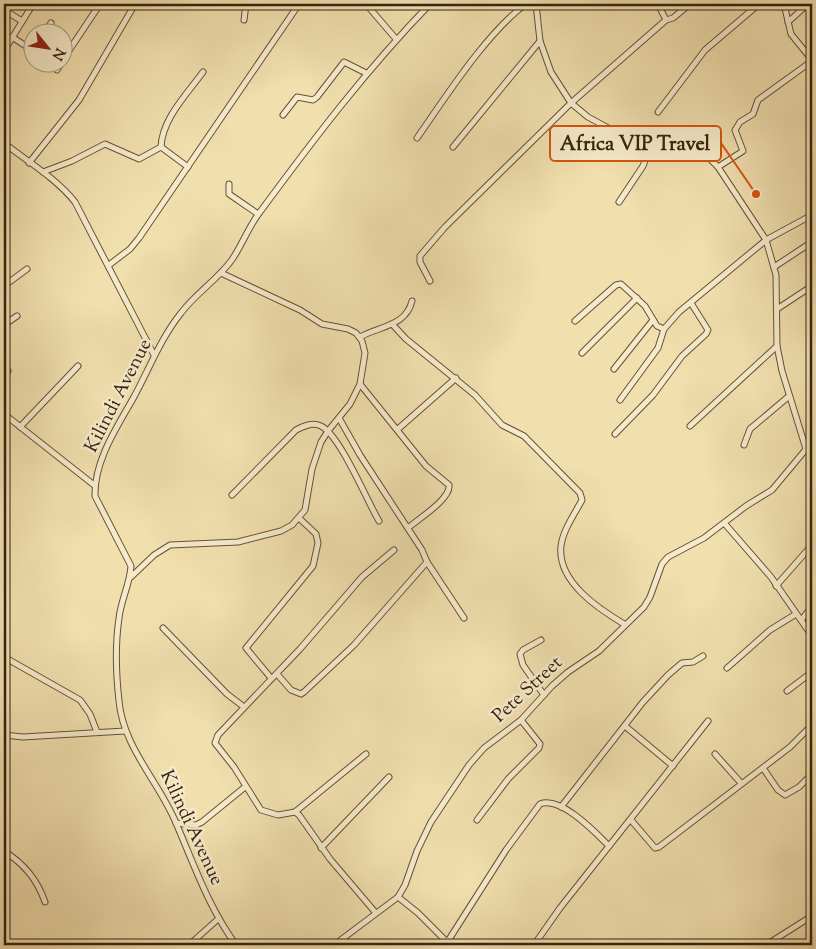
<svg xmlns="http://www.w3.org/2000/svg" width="816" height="949" font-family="'Sorts Mill Goudy',serif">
<rect width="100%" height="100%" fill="#f1dfae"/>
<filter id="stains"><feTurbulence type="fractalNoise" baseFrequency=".004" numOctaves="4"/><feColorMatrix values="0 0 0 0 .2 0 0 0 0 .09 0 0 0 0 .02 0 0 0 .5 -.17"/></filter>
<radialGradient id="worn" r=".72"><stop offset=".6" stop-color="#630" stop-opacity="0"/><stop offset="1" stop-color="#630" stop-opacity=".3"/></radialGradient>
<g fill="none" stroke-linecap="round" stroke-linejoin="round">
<defs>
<g id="minor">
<polyline points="366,4 396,39"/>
<polyline points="536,4 540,41 551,72 571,103 588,117 610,129 637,137 695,150 708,157 718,167 766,240 776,275 777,346 782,371 806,449"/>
<polyline points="658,4 666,20"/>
<polyline points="784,4 791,34 812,60"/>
<polyline points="4,10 22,21"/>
<polyline points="244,20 246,4"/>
<polyline points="788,22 808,4"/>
<polyline points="45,32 51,23"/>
<polyline points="12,37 32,50"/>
<polyline points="4,51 33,4"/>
<polyline points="62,61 100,4"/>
<polyline points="57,70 62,62"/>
<polyline points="658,112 705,50 759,4"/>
<polyline points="283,115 297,97 313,100 317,97 344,62 366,73"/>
<path d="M 417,138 C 445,98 487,32 526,4"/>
<path d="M 4,143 C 28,162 56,178 75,202 L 154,355"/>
<polyline points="453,147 540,41"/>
<polyline points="29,163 79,100 135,4"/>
<path d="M 188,167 L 161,147 C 162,119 187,94 203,72"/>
<polyline points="718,167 743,151 735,130 740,122 753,114 758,100 812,61"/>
<polyline points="43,172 72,161 105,144 139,159 161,147"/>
<polyline points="229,184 229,194 258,214"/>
<polyline points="619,202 643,166 653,141"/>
<polyline points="109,265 130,249 139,238 299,4"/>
<polyline points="774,267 812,242"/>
<polyline points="430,281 420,262 420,256 445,227 571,103 666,20 673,18 690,4"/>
<polyline points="4,286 27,269"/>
<polyline points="777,309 812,286"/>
<polyline points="575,321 616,285 621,284 645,306 657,326 664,329 679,312 766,240 812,215"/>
<path d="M 392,324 L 406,339 L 475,395 L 502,425 L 524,436 L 580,493 L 582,500 C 574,515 563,530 561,546 C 557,582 599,609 624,624"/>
<polyline points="4,325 17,316"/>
<path d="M 360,337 C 380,326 406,326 412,301"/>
<polyline points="582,353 637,298"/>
<polyline points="614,369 653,320"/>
<polyline points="4,375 8,371"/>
<path d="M 360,384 L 426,466 L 449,485 C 451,499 418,519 408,528"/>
<polyline points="620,400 658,348 664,329"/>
<polyline points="4,414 94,485"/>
<polyline points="690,426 777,346"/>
<polyline points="20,427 78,366"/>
<polyline points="398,429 456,378"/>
<polyline points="615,434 653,395 682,356 706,334 708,330 691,303"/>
<polyline points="744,445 750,429 788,397"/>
<path d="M 232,495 L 296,430 C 304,426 312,422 321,426 C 340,435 367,501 379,521"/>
<polyline points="725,524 771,577 812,636"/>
<polyline points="427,562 464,618"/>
<polyline points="131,577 154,555 170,545 238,542 281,531 292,525 305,510 312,469 321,442 328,431 350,404 360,384 365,353 362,341 356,333 348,329 322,324 300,310 221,273"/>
<polyline points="776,586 812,545"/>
<polyline points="801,620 812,607"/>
<polyline points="163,628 227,694 244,707"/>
<polyline points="541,640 523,650 520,654 523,665 544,695"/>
<polyline points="4,657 80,700 90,714 97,732"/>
<polyline points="727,668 770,630 796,614"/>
<polyline points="277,674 291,690 301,694 304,692 354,645 427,562 422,550 360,455 339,418"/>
<polyline points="271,678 246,648 313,566 318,543 316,534 299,518"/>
<polyline points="787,691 812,672"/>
<polyline points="625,726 673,766"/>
<polyline points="4,735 23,737 125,731"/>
<polyline points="715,754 741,783"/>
<polyline points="763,768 778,790 785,795 799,787 812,774"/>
<polyline points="561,807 643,702 668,675 682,663 693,662 703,656"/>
<polyline points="295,812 366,754"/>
<polyline points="477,820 508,779 539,748 540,744 521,720"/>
<polyline points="631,820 655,848 659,847 790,747 812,725"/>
<polyline points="176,823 196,825 202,822 245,787"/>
<polyline points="321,848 389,777"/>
<path d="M 4,851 C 24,864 37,879 45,902"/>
<polyline points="398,897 418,913 450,945"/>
<polyline points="375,912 330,859 299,815 295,812 278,815 261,810 234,767 215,743 218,735 300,649 362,577 394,550"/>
<path d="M 448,941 L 506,850 L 540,804 C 561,796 595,832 609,846"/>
<polyline points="189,945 217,920"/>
<path d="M 236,945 C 208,906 195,867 176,823 C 159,782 123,747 119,701 C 116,674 115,645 119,618 C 121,600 130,584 131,566 L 95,496 C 94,460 118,426 135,395 C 150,367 161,338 181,313 C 196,293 217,280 231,261 C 242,246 248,227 260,212 C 313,140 367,69 430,4"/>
<polyline points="334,945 398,897 405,885 417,851 431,822 469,765 484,748 521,720 552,686 568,672 599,651 644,607 650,597 662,564 668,557 704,538 746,506 772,490 812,442"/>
<polyline points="534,945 560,908 708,721"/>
<polyline points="766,945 812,916"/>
</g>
</defs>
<use href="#minor" stroke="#645238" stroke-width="7"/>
<use href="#minor" stroke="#f6eaca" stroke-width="5"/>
</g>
<g text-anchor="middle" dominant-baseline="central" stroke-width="5" stroke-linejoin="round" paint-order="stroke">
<g font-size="19" fill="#352310" stroke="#f6eaca">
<text transform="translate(119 396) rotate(-63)">Kilindi Avenue</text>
<text transform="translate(528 690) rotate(-43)">Pete Street</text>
<text transform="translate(191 828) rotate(65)">Kilindi Avenue</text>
</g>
</g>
<path fill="none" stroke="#d6540c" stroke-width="2" d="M756 194L721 143"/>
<circle fill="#d6540c" stroke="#f6eaca" stroke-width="2" cx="756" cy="194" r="5"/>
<rect fill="#f6eaca" stroke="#d6540c" stroke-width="2" x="550" y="126" width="171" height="35" rx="5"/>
<g font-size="20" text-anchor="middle" font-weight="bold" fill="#352310">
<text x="635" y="150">Africa VIP Travel</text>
</g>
<rect width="816" height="949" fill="none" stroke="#f1dfae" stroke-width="20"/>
<rect x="5" y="5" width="806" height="939" fill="none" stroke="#352310" stroke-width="2.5"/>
<rect x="10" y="10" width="796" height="929" fill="none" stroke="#352310"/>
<g transform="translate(48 48) rotate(120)"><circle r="24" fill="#f6eaca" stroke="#a99a80"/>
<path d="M0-4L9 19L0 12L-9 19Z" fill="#8f2418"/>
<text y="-8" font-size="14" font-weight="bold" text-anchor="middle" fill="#352310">N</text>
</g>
<rect width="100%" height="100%" filter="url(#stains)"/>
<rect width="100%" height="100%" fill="url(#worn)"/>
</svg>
